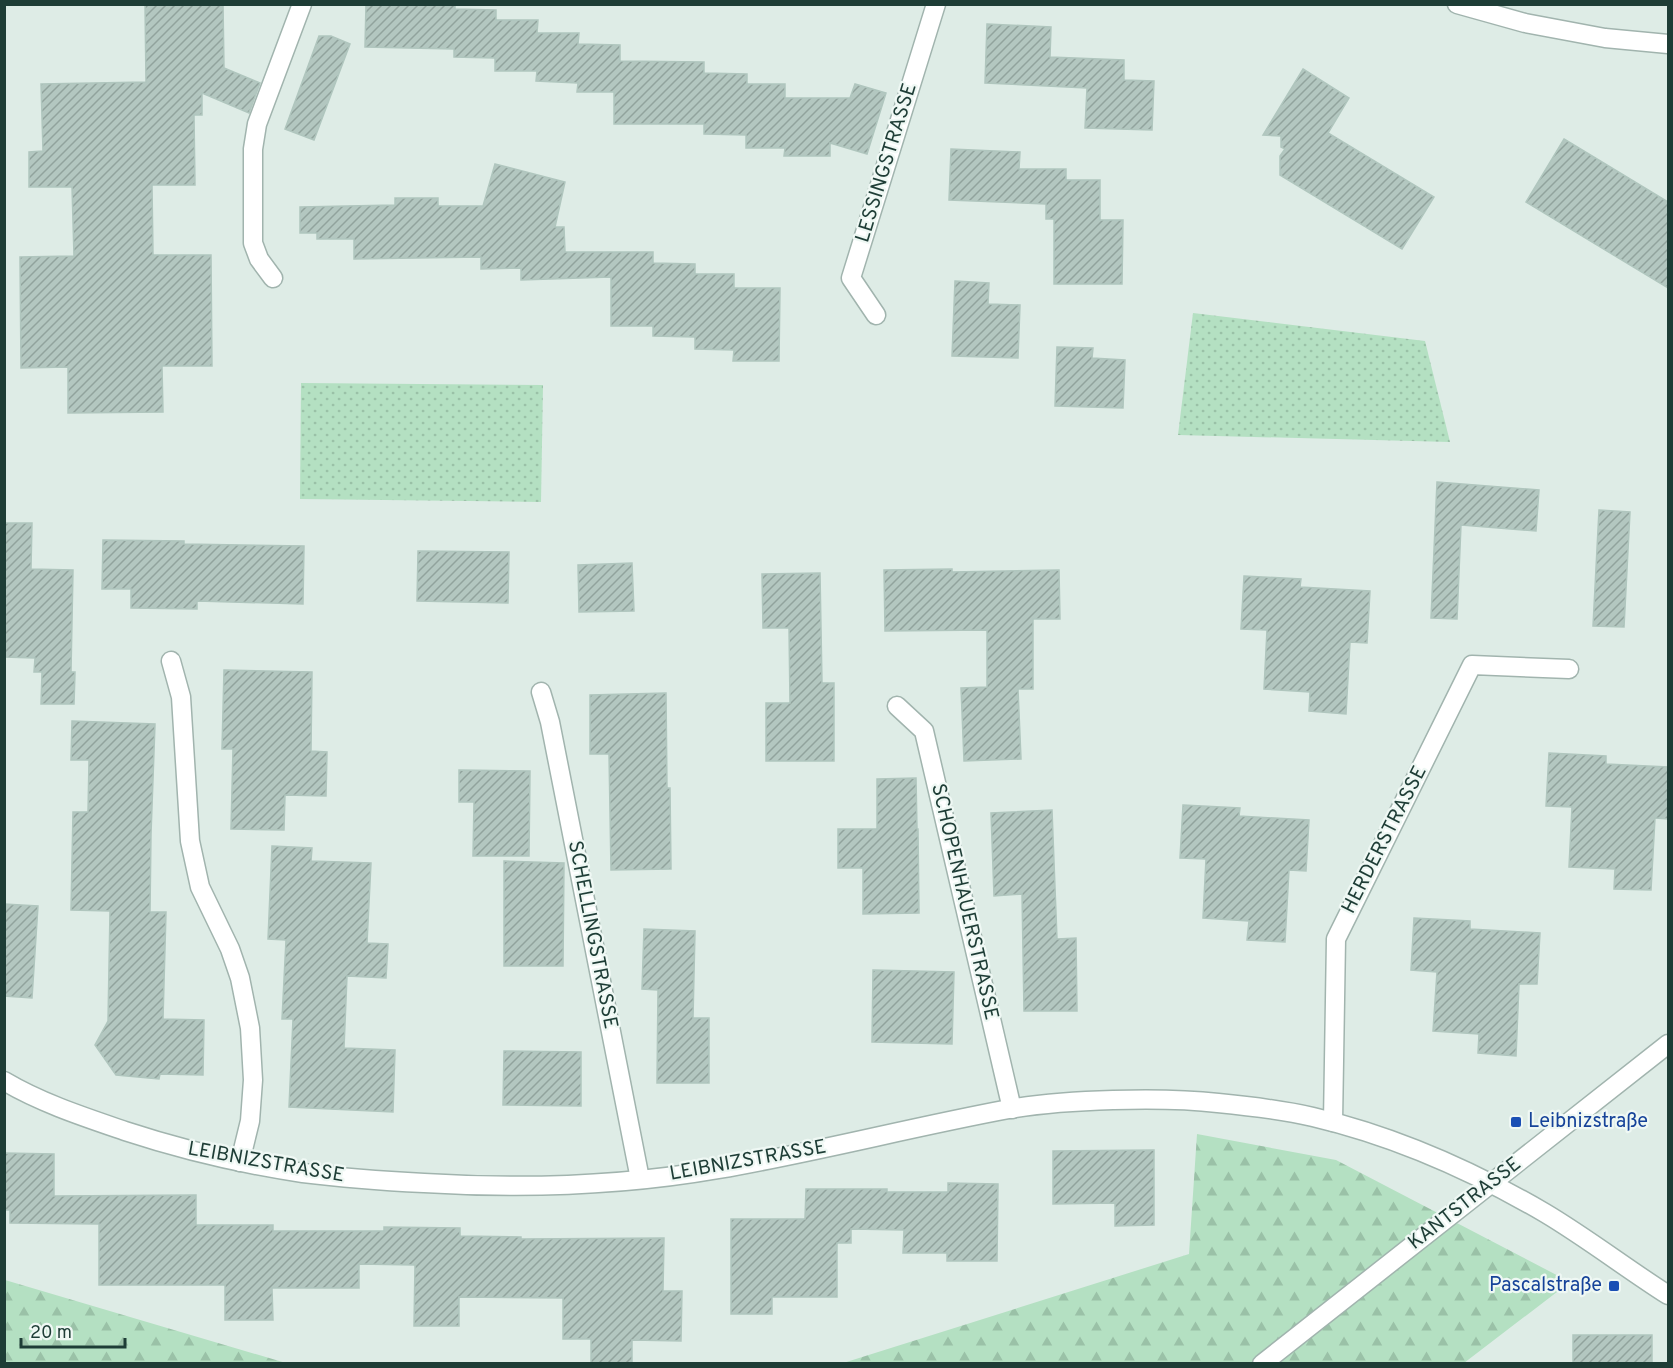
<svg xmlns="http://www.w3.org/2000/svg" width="1673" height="1368" font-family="Overpass,sans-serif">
<defs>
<pattern id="forest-firs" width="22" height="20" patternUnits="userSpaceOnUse" patternTransform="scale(1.5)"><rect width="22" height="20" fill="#b4e0c2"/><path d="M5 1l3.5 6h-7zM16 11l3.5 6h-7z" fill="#9ac1a7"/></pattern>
<pattern id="park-dots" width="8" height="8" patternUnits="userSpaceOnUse" patternTransform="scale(1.5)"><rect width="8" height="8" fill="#b4e0c2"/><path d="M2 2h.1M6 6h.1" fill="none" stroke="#9ac1a7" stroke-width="1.8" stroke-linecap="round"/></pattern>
<pattern id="building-hatch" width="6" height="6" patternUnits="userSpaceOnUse" patternTransform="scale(1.5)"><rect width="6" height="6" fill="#b3c7c0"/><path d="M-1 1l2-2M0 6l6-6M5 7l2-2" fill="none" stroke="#91a39d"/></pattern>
</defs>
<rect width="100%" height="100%" fill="#deece6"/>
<g fill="url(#forest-firs)">
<polygon points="1197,1134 1336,1160 1570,1282 1464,1363 840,1364 1189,1254"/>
<polygon points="5,1280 286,1363 5,1363"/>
</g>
<g fill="url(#park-dots)">
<polygon points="1193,313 1425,341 1450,442 1178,435"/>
<polygon points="301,383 543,385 541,502 300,499"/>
</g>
<g fill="url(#building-hatch)" stroke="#b0c6be" stroke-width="1.5">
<polygon points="145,4 223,4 224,68 260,83 249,113 202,93 202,115 194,115 195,185 152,185 153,255 211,255 212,366 162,366 163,412 68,413 68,367 21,368 20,257 74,256 72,187 29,187 29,152 43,151 41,84 146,82"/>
<polygon points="366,4 455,4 455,9 496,10 496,20 538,20 537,33 579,33 578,44 620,45 620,61 704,62 704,73 747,74 747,84 785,84 785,98 850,98 855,84 886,93 867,154 830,143 830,156 784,156 785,148 746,148 746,135 704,134 704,124 614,124 614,92 577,92 578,83 536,81 537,71 495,71 495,58 454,57 454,49 365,47"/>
<polygon points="987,24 1051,27 1050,57 1124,60 1124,80 1154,81 1152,130 1085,128 1087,88 985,83"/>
<polygon points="319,36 331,36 350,44 314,140 285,129"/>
<polygon points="1303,69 1349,98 1328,133 1434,197 1402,249 1280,175 1280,156 1285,149 1281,147 1281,136 1263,135"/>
<polygon points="1564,139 1668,202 1668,288 1526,202"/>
<polygon points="951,149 1020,152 1019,169 1066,169 1066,180 1100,180 1100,220 1123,220 1122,284 1054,284 1054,219 1046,219 1046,204 949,200"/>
<polygon points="495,164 565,182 555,227 564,227 565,252 653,252 653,263 695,264 695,274 734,274 734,288 780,288 779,361 733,361 734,350 695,349 695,337 653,336 653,326 611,326 611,277 521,280 521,268 481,269 481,257 354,259 354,239 317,239 317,233 300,233 300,207 395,205 395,198 438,198 438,206 483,206"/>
<polygon points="955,281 989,283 988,304 1020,305 1018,358 952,356"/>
<polygon points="1057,347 1093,348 1092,358 1125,360 1123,408 1055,406"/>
<polygon points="1437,482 1539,490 1536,531 1461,525 1457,619 1431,618"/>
<polygon points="1599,510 1630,512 1624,627 1593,626"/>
<polygon points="4,523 32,523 31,569 73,570 71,672 75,672 74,704 41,704 42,672 34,672 35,658 4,657"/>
<polygon points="103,540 184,541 184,544 304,546 303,604 197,601 197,609 131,608 131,589 102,589"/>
<polygon points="418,551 509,552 508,603 417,601"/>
<polygon points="632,563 634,611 579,612 578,565"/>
<polygon points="952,569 952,572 1059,570 1060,619 1033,619 1033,689 1018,689 1021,759 964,761 961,688 987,687 987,630 885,631 884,570"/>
<polygon points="820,573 822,683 834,683 834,761 766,761 766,703 790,703 789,628 763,628 762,574"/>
<polygon points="1244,576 1301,579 1300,587 1370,591 1367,643 1350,642 1346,714 1309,711 1310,692 1264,689 1267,630 1241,629"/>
<polygon points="224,670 312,672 311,751 327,752 326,796 285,795 284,830 231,829 233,749 222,749"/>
<polygon points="666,693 667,788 670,788 671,869 611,870 609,754 590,754 590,695"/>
<polygon points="72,721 155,724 151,834 150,912 166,912 163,1019 204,1020 203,1075 160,1074 159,1079 116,1075 95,1045 108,1021 110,911 71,910 73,812 88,812 89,760 71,760"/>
<polygon points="1549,753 1606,756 1606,764 1668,767 1668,819 1655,818 1651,890 1614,889 1615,869 1569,867 1572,807 1546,806"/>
<polygon points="459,770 530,771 529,856 473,856 474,802 459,802"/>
<polygon points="916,778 917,829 918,829 919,913 863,914 863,868 838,868 838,829 877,829 877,779"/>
<polygon points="1183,805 1240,808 1239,816 1309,820 1306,871 1289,870 1285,942 1247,940 1249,921 1203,918 1206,859 1180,858"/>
<polygon points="1052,810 1057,939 1076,938 1077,1011 1024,1011 1022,894 994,896 991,813"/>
<polygon points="272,846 312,848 311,861 371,863 367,943 388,944 386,978 347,976 344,1048 395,1050 393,1112 289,1107 293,1019 282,1019 286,940 268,939"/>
<polygon points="504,861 564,863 563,966 504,966"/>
<polygon points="4,904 38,906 32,998 4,996"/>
<polygon points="1414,918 1470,921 1470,929 1540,933 1537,984 1519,984 1516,1056 1478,1053 1479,1034 1433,1031 1437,972 1411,970"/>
<polygon points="644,929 695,931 693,1018 709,1018 709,1083 657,1083 658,990 642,989"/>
<polygon points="873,970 954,972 952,1044 872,1042"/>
<polygon points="504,1051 581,1052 581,1106 503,1105"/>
<polygon points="1154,1150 1154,1225 1115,1226 1115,1203 1053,1204 1053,1151"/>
<polygon points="4,1153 54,1154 54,1196 196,1195 196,1225 273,1225 273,1231 384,1231 384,1227 460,1228 460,1236 521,1237 521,1239 664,1238 663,1291 682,1291 681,1341 632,1340 632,1364 591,1364 591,1339 563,1339 563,1298 459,1297 459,1326 414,1326 415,1265 359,1264 359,1288 272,1288 273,1320 225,1320 225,1285 99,1285 99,1224 10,1223 10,1210 4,1210"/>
<polygon points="948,1183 998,1184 997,1261 947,1261 947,1253 903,1253 904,1230 851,1229 851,1243 837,1243 837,1297 772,1297 772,1314 731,1314 731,1219 805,1219 806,1189 887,1189 887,1192 948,1192"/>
<rect x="1573" y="1335" width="79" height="29"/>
</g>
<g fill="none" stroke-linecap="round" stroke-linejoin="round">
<defs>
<g id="minor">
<polyline points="1457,4 1525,23 1605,38 1668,44"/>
<polyline points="273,278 259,259 253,243 253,149 257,124 302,4"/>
<polyline points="876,315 851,278 936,4"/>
<polyline points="171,661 181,697 190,841 200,887 230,949 240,978 250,1028 253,1080 250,1121 240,1162"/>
<polyline points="541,692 550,722 640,1179"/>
<polyline points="897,706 924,731 1012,1109"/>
<path d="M 4,1081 C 41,1103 84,1117 125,1131 C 183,1150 242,1164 303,1173 C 343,1178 384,1181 424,1183 C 522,1189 622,1186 719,1169 C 817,1152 912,1127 1009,1109 C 1044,1103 1079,1101 1113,1100 C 1148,1099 1183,1099 1218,1103 C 1249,1106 1282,1110 1313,1117 C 1394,1136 1473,1171 1545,1213 C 1587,1238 1627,1269 1668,1295"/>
<polyline points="1333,1122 1336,939 1472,665 1569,669"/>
<polyline points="1262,1364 1668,1044"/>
</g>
</defs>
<use href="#minor" stroke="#a1b4ae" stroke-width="21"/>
<use href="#minor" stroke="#fff" stroke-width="18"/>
</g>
<g fill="#1a4fb4" stroke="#eff8f4" stroke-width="2">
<rect x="1510" y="1116" width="12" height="12" rx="3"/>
<rect x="1608" y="1280" width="12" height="12" rx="3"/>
</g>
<g text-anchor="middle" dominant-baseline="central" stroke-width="4.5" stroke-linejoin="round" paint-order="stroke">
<g font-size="20" fill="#1e3d36" stroke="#eff8f4">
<text transform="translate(887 163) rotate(-73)">LESSINGSTRASSE</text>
<text transform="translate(1385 840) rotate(-63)">HERDERSTRASSE</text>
<text transform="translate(964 902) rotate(77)">SCHOPENHAUERSTRASSE</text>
<text transform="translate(592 935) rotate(79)">SCHELLINGSTRASSE</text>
<text transform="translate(748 1161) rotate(-10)">LEIBNIZSTRASSE</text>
<text transform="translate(266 1163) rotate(10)">LEIBNIZSTRASSE</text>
<text transform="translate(1465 1204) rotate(-38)">KANTSTRASSE</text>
</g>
<g font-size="20" fill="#164399" stroke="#eff8f4" text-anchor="start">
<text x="1528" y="1122">Leibnizstraße</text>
<text x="1602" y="1286" text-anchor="end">Pascalstraße</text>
</g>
</g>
<rect width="1673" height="1368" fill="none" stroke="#1e3d36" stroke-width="12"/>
<path d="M21 1338v9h104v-9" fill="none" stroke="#1e3d36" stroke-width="3"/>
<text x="30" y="1338" font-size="18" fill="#1e3d36" stroke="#eff8f4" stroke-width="4.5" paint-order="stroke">20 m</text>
</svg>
